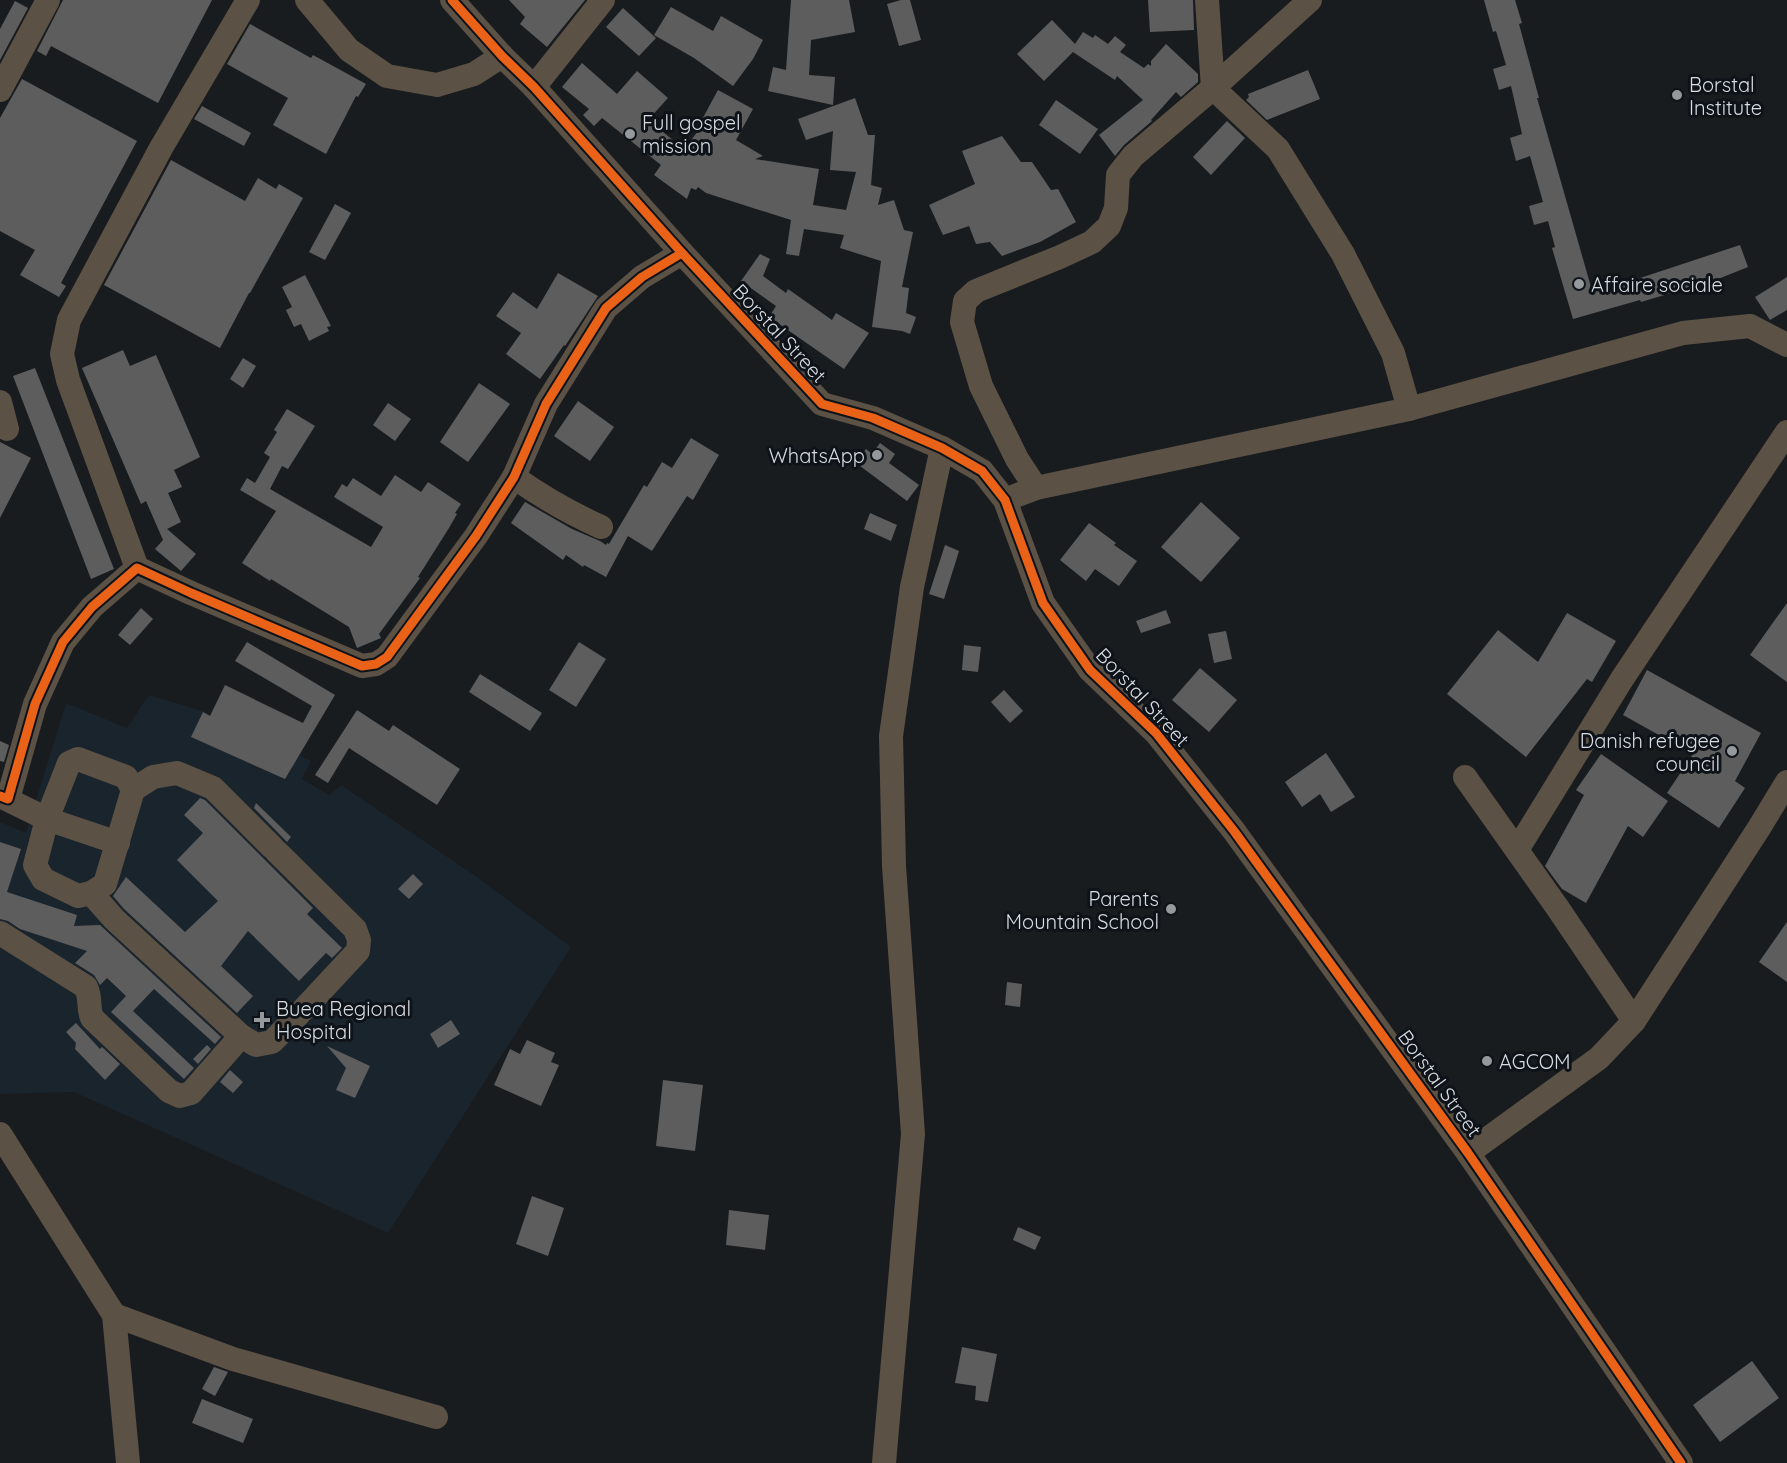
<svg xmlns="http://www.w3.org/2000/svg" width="1787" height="1463" font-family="Quicksand,sans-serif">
<rect width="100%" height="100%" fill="#191c1f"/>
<polygon fill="#1a242d" points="149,695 202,711 311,761 302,779 329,795 341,785 474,875 571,947 388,1233 74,1092 0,1094 0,822 26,833 66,703 127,728"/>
<g fill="#5d5d5d">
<polygon points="63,0 212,0 158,103 51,46 46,56 37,51"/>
<polygon points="509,0 585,0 547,47 520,24 525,17"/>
<polygon points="791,0 849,0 855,32 811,40 809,75 835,77 833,105 768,91 773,67 786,70"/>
<polygon points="901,0 910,0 921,40 899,46 887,4"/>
<polygon points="1148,0 1193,0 1194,30 1150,32"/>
<polygon points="1484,0 1515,0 1522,23 1519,24 1539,98 1537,98 1591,287 1618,279 1619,285 1740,245 1748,267 1718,279 1641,302 1640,300 1573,319 1552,248 1555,247 1548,221 1534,225 1529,206 1543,202 1530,156 1516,161 1510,138 1522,134 1511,86 1499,90 1493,69 1506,65 1496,31 1493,32"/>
<polygon points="15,1 28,8 0,60 0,29"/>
<polygon points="671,7 713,31 721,16 763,40 753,59 733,86 694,58 654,35"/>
<polygon points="623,8 656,38 639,56 606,27"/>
<polygon points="1052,20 1075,44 1083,32 1093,38 1095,35 1108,44 1115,36 1126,45 1120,52 1144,68 1148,64 1151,66 1151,61 1166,44 1198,74 1198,82 1181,97 1176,92 1151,120 1152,121 1124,145 1115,156 1099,135 1143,100 1117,76 1115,80 1073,52 1044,81 1017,54"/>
<polygon points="250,24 311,58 313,55 366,84 358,97 356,96 326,154 273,125 288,98 227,64"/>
<polygon points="582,63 617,94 637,71 668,98 648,120 684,149 702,126 699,125 718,90 753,109 736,140 763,156 755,159 819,169 813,205 846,210 856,172 830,170 833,131 806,140 798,119 855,98 868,135 875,135 871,185 882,188 878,205 894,200 904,230 913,232 902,287 909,288 906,313 916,317 910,334 902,331 872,327 881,261 840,248 844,235 804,229 799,256 786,254 791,220 706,193 698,187 696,190 691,188 687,199 654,175 661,165 602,118 594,126 583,115 589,109 562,87"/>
<polygon points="1308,70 1320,99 1267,120 1246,100 1249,97 1248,94"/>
<polygon points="22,79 137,141 61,283 66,286 59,297 20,275 35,250 0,231 0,118"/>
<polygon points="1056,100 1098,129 1080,154 1039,125"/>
<polygon points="202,106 251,133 244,146 194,119"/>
<polygon points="1227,121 1245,138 1211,175 1193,157"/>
<polygon points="1002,136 1021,162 1032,162 1051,190 1058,189 1076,222 1040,242 1002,256 990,242 976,244 969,226 943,235 929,205 975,184 962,151"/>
<polygon points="171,160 245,201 258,178 276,189 279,184 303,198 250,293 249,293 220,348 104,285"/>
<polygon points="335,204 351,213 325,260 309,252"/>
<polygon points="760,254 770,259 763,276 786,293 788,289 832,320 836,313 869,333 844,369 769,317 776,306 741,281"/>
<polygon points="558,273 598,296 565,346 564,345 540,379 506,354 521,333 496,316 513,292 537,309"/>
<polygon points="305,275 331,326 327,327 329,331 309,341 301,324 294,327 286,310 292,307 282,287"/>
<polygon points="1787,277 1787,310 1770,320 1755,297"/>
<polygon points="123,350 130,366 156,355 200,457 174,470 182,487 168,493 181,522 167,529 196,554 181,571 155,549 163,540 146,501 141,504 82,368"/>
<polygon points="243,358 256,366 243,388 230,379"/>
<polygon points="35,368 114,569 91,579 13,376"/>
<polygon points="479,383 510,404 468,462 440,442"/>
<polygon points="578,401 614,427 590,461 554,436"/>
<polygon points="388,403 411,419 395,441 373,425"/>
<polygon points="287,409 315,426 288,469 282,466 270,489 371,547 383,527 334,497 342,484 347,487 353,478 381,496 395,475 421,492 428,482 461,504 455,513 457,514 449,528 418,577 420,578 379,634 381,638 357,648 349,627 271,579 270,581 242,563 276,511 240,490 247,478 255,483 270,457 264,453 277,432 274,430"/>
<polygon points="691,438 719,455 701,486 693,500 687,496 652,551 628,536 606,577 584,565 583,567 566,555 563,560 511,523 525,502 572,529 600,541 606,545 607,543 609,544 644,485 647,487 662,462 672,468"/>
<polygon points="0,442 31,458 0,518"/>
<polygon points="880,443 895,454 889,463 919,485 907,501 856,463 866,449 872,454"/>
<polygon points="1201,502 1240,538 1201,582 1161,547"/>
<polygon points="870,513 897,525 891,541 864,529"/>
<polygon points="1089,523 1116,543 1114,545 1137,561 1119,586 1095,569 1086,581 1060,560"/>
<polygon points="945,545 959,551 944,599 929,594"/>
<polygon points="1787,603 1787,682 1750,655"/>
<polygon points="141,608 153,619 130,645 118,635"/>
<polygon points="1166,610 1171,623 1141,633 1136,621"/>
<polygon points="1567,613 1616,641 1592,682 1587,679 1526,757 1447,694 1498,630 1538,662"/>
<polygon points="1226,631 1232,659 1214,663 1208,634"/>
<polygon points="247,642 335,695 285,779 191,737 203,712 210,716 225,685 303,723 312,706 235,661"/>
<polygon points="579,642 606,659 576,707 549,690"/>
<polygon points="964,645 981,647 978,672 962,670"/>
<polygon points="1200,668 1237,700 1209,732 1172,700"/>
<polygon points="1647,670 1761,733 1735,781 1745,788 1719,828 1667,793 1693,754 1623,715"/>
<polygon points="480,674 542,713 530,731 469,692"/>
<polygon points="1004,690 1023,711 1010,723 991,702"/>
<polygon points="357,710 389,731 393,725 460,769 437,805 349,748 328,783 315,775"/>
<polygon points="0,741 9,745 4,762 0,761"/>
<polygon points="1326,753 1355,797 1331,812 1320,794 1302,807 1285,782"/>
<polygon points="1601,754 1668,801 1643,837 1628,826 1586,903 1562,889 1545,866 1584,795 1576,790"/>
<polygon points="200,798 205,800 313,908 307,914 342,948 332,958 326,953 299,981 248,931 221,966 253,996 237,1013 124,909 113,896 126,877 185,932 218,901 177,860 203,833 184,815"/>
<polygon points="256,803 291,837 287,842 254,808"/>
<polygon points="0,842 21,849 7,892 77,915 74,926 100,925 221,1037 215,1044 154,989 133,1011 194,1068 184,1079 111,1012 126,996 107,978 100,985 94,975 75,963 87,951 20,929 8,921 0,919"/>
<polygon points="413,874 423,884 409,899 398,889"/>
<polygon points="1787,922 1787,982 1759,962"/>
<polygon points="1007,982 1022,984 1020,1007 1005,1005"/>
<polygon points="451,1020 460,1034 438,1048 430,1034"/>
<polygon points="76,1023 100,1049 102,1047 120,1064 105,1080 75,1049 76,1043 66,1032"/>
<polygon points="527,1040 555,1053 551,1062 559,1065 541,1106 494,1085 510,1049 520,1054"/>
<polygon points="207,1045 211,1049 198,1064 193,1059"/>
<polygon points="327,1046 370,1066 355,1098 336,1090 346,1068"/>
<polygon points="230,1070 243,1082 233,1093 220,1082"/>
<polygon points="663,1080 703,1085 695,1151 656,1146"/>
<polygon points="532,1196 564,1208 548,1256 516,1244"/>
<polygon points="729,1210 769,1215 765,1250 726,1245"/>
<polygon points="1018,1227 1041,1237 1035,1250 1013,1240"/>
<polygon points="962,1347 997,1354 988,1402 975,1400 976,1386 955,1383"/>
<polygon points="1752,1361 1779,1398 1720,1442 1693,1405"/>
<polygon points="214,1367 228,1372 215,1396 202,1389"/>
<polygon points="202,1399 253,1419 243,1443 192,1423"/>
</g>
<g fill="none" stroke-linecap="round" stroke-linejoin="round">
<g stroke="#5c5145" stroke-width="24">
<polyline points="307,0 349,50 387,76 437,85 474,74 502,56"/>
<polyline points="452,0 502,56 534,87 682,253 822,404 873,418 942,448 982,471 1005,500 1043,603 1090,670 1156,733 1234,831 1468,1153 1681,1463"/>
<polyline points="1207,0 1213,88 1278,149 1343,254 1393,353 1409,409"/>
<polyline points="534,87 603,0"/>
<polyline points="0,90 48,0"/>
<polyline points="0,402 7,429"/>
<path d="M 514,477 C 542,497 570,513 601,527"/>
<polyline points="1036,488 1017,459 981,386 962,322 965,301 976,291 1060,257 1092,242 1109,226 1116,208 1118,175 1133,156 1213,88 1310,0"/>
<polyline points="1005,500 1036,488 1409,409 1683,333 1750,326 1787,345"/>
<polyline points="137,568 68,380 62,354 69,320 161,148 248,0"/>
<polygon points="78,759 126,777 133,790 105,884 91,893 78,896 43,879 35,865 47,819 69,763"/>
<polyline points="1465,777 1557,907 1634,1021"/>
<polyline points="133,790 153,777 177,773 213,788 272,847"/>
<polyline points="0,796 47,819 118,843"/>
<polyline points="8,799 35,704 63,642 92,607 137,568 191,593 362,666 376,664 387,657 476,536 514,477 546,404 606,308 642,277 682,253"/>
<polyline points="1517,850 1622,679 1787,432"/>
<polyline points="277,852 355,929 359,940 358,951 304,1009"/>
<polyline points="91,893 114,919 241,1036 256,1045 272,1042 299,1014"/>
<path d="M 0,933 L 86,987 C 92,1001 87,1005 92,1018 L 169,1091 L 180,1096 L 191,1093 L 241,1036"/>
<polyline points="0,1134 114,1315 128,1463"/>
<polyline points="1468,1153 1599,1058 1634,1021 1759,828 1787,782"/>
<polyline points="114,1315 233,1359 436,1417"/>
<polyline points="884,1463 913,1134 894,866 891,736 912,587 942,448"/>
</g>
<defs>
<g id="cycleway">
<polyline points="452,0 502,56 534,87 682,253 822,404 873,418 942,448 982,471 1005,500 1043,603 1090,670 1156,733 1234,831 1468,1153 1681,1463"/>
<polyline points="0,796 8,799 35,704 63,642 92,607 137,568 191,593 362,666 376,664 387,657 476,536 514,477 546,404 606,308 642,277 682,253"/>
</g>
</defs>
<use href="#cycleway" stroke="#0e1319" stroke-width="13"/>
<use href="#cycleway" stroke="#ea6118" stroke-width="9"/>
</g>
<g fill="#95999c" stroke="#0e1319" stroke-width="2">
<circle cx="1677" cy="95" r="6"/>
<circle cx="630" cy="134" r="6"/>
<circle cx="1579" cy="284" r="6"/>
<circle cx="877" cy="455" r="6"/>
<circle cx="1732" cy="751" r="6"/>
<circle cx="1171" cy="909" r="6"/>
<path d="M259 1011h6v6h6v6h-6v6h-6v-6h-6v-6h6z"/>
<circle cx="1487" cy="1061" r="6"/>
</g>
<g text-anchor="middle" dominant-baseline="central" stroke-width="6" stroke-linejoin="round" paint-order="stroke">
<g font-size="20" fill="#d8dce0" stroke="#0e1319" text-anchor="start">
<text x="1689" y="84">Borstal<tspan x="1689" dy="23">Institute</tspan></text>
<text x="642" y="122">Full gospel<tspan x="642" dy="23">mission</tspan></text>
<text x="1591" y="284">Affaire sociale</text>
<text x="865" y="455" text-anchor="end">WhatsApp</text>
<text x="1720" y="740" text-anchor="end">Danish refugee<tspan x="1720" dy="23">council</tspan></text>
<text x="1159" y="898" text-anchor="end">Parents<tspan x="1159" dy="23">Mountain School</tspan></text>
<text x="276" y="1008">Buea Regional<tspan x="276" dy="23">Hospital</tspan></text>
<text x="1499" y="1061">AGCOM</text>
</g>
<g font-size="20" fill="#d8dce0" stroke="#0e1319">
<text transform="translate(780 333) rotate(47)">Borstal Street</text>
<text transform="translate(1143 697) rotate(47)">Borstal Street</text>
<text transform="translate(1440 1083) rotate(54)">Borstal Street</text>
</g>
</g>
</svg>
